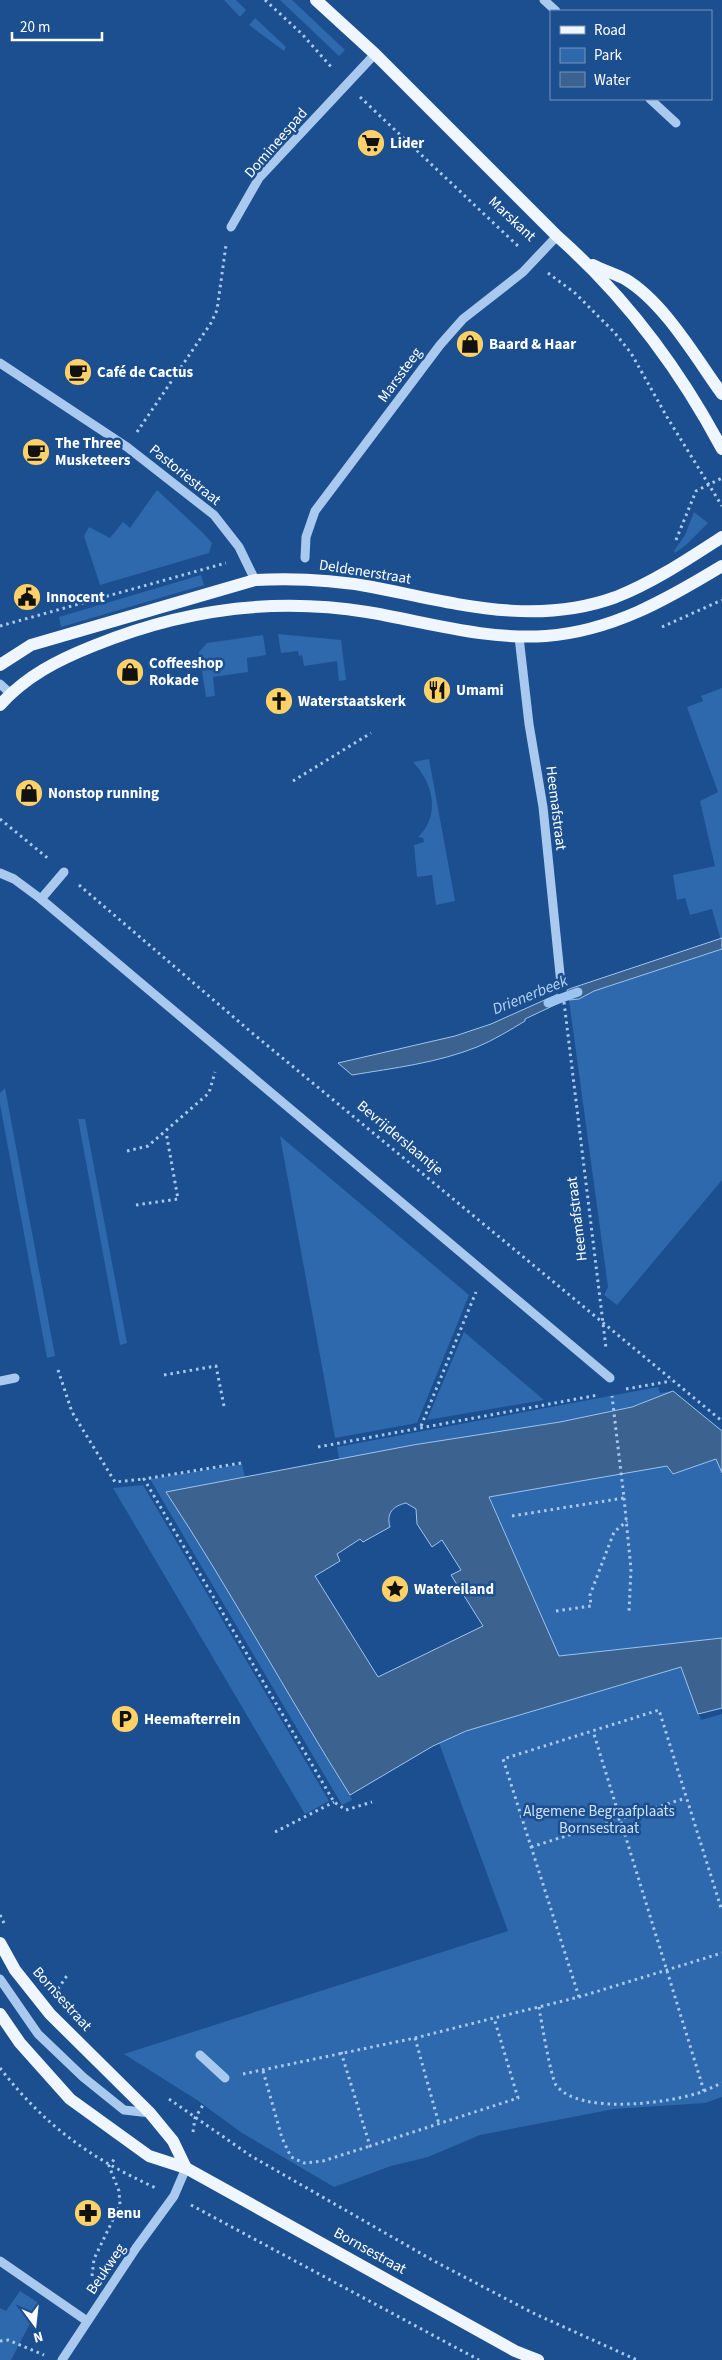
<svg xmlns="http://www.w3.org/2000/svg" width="722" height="2360" font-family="'Source Sans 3',sans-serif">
<rect width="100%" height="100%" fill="#1b4f8f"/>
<g fill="#2e69ad">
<polygon points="224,0 236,0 246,10 240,17"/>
<polygon points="280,0 292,0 345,50 339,56"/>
<polygon points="255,18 286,47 284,51 249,25"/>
<polygon points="157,490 202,532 212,543 209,553 100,585 84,536 89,527 110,538 123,522 130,528"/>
<polygon points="694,512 708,523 687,544 675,553 674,551 685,535"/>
<polygon points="201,575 204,585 61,627 59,617"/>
<polygon points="278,634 341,640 346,680 339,681 337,661 304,666 302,655 299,656 298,651 281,653"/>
<polygon points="263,635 266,655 247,658 248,672 213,677 215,696 206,697 199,652 207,643"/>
<polygon points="722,688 722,944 712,909 690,915 685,898 677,900 673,875 715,866 700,801 718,792 687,707 703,701 701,696"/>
<path d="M 429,759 L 455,901 L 436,905 L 432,875 L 417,877 L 414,845 L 424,842 L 423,838 L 418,837 C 441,815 433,783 413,762 Z"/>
<polygon points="722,949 722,1180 617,1305 604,1295 608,1287 569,1000 579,999 594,991"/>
<polygon points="5,1088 55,1356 47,1358 0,1104 0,1093"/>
<polygon points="78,1119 85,1119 127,1343 120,1345"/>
<polygon points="280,1136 469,1295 417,1423 335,1438"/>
<polygon points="464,1332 544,1400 427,1420"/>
<polygon points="658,1387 660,1393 673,1391 632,1407 560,1422 339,1459 337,1447"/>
<polygon points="716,1459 722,1473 722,1638 559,1656 489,1496 667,1466 673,1474"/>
<path d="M 242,1464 L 245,1477 L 167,1492 C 231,1591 287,1695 350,1795 L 352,1800 L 342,1805 L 150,1479 Z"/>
<polygon points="143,1485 329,1801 305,1814 113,1488"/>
<polygon points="681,1667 701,1720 722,1714 722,2097 705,2103 614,2109 480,2135 428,2157 391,2166 334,2187 242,2133 197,2100 124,2054 508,1931 439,1743 466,1731"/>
<polygon points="20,2291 40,2304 11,2360 0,2360 0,2308 6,2311"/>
</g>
<g fill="#3c6290" stroke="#9cc4f0" fill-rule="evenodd">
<polygon points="722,938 722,949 594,991 579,999 569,1000 567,990 572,988"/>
<path d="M 558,994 L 559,1003 L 525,1019 L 525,1021 C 510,1030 494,1040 477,1047 C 437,1063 394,1068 352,1075 L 338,1063 L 455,1036 L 491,1024 Z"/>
<path d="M 673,1391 L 722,1431 L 722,1473 L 716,1459 L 673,1474 L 667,1466 L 489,1497 L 559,1656 L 722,1638 L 722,1708 L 698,1714 L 681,1667 L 466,1731 L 433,1746 L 350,1795 C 287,1695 231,1591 166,1492 L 413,1445 L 560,1422 L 632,1407 ZM 406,1503 L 416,1509 L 417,1524 L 432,1547 L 442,1540 L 461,1570 L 451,1575 L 483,1626 L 378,1677 L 315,1576 L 340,1561 L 337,1554 L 360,1539 L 363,1542 L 390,1527 C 386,1513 393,1506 406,1503 Z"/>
</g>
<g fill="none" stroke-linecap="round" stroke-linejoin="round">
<polyline stroke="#9cc4f0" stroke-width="9" points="548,1003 578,992"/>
<g stroke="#a9c9ee" stroke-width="3" stroke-dasharray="2.5 4" stroke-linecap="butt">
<polyline points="265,0 302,34 333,69"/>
<polyline points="360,97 519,247"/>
<polyline points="548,273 575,293 614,332 631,353 667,417 722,506"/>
<polyline points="137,432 211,323 217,310 226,245"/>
<polyline points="676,540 696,491 722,478"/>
<polyline points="0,626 226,563"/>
<polyline points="662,627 722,600"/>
<polyline points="293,781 371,733"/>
<polyline points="0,819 50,860"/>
<polyline points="79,885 251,1032 722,1421"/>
<polyline points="564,1002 606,1348"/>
<polyline points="127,1151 148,1146 209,1093 215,1072"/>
<polyline points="136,1205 178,1199 166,1132"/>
<polyline points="58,1370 72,1412 115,1482 144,1479"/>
<polyline points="164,1375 216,1366 224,1406"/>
<polyline points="626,1389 671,1381"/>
<polyline points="421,1426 476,1292"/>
<polyline points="318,1447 598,1395"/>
<polyline points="241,1463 144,1479 334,1802 346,1810 372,1802"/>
<polyline points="624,1498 631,1569 629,1612"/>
<polyline points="512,1516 624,1498 612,1396"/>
<polyline points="556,1611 591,1606 590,1595 614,1532 627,1521"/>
<polyline points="275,1832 334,1802"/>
<polyline points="531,1847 686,1798"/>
<polyline points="0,1915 4,1923"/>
<polyline points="58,1989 68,1974"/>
<polyline points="579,1997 503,1759 659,1710 722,1911"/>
<path d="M 539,2007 C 541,2020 551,2078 556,2085 C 579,2116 673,2103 704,2091 L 593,1731"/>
<polyline points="415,2038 439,2124"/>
<polyline points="341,2052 370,2146 518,2098 494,2018"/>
<path d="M 0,2068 C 45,2126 90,2158 156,2188"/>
<polyline points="263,2071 282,2138 291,2157 304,2163 323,2161 370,2146"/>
<polyline points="243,2074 415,2038 494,2018 579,1997 722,1953"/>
<polyline points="704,2091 722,2083"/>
<polyline points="169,2099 251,2156 434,2261 533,2313 637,2360"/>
<polyline points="193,2132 195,2118 203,2105"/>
<polyline points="191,2205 479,2360"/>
<polyline points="92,2276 94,2259 120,2205 119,2191 109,2166 116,2157"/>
<polyline points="0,2341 8,2340 44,2355"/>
</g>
<g stroke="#a9c9ee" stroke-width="9">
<polyline points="544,0 556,11"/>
<polyline points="650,99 676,123"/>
<polyline points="231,227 259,178 375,54"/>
<polyline points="0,363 127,447 214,515 239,547 255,580"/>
<polyline points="305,558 306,537 315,511 440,345 463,319 523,272 557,236"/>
<polyline points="519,637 529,724 543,807 561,984"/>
<polyline points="0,684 10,693"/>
<polyline points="0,873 14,879 41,899 610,1378"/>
<polyline points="41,899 64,872"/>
<polyline points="0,1381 15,1378"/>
<polyline points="0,1979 38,2034 83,2077 124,2110 150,2113"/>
<polyline points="200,2055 225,2078"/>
<polyline points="0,2261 87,2321"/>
<polyline points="62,2360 136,2248 174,2196 186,2168"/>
</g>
<g stroke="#f0f6ff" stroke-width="12">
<path d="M 316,0 L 375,54 L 557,236 C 626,297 679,368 722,449"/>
<path d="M 593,265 C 603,270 615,274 625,279 C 664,302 696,358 722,394"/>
<path d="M 0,665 L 31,645 L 255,580 C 295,578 334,580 372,587 C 454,603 534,627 616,597 C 654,582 688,559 722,537"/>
<path d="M 0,705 C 26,676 58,660 93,646 C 181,610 274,597 367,612 C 427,622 484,640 546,636 C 612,631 666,600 722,566"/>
<polyline points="0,1943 15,1970 50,2014 150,2113 173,2141 186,2168"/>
<polyline points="0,2014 20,2043 70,2099 149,2156 186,2168 515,2351 538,2360"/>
</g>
</g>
<defs>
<symbol id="supermarket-disc" viewBox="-11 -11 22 22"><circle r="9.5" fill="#ffd166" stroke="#1b4f8f"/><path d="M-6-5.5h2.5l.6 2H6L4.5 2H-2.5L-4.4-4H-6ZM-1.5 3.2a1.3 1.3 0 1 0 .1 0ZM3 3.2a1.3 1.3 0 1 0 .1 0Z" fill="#111"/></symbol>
<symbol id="shop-disc" viewBox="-11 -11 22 22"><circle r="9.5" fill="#ffd166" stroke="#1b4f8f"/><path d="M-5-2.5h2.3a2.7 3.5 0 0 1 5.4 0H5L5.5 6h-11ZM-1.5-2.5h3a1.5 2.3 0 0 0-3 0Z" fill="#111"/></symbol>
<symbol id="cafe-disc" viewBox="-11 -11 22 22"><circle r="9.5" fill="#ffd166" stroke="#1b4f8f"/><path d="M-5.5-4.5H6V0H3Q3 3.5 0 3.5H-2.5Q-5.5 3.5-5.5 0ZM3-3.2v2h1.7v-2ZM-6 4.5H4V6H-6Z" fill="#111"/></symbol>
<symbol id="civic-disc" viewBox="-11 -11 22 22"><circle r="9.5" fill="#ffd166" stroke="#1b4f8f"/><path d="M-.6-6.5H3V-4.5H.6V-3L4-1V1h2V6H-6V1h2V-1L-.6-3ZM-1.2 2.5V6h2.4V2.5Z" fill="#111"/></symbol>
<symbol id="restaurant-disc" viewBox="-11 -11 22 22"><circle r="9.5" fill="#ffd166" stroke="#1b4f8f"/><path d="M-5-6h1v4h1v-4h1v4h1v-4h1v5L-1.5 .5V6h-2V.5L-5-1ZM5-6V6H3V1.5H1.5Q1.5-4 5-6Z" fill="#111"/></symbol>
<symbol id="church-disc" viewBox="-11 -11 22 22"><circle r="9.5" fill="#ffd166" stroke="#1b4f8f"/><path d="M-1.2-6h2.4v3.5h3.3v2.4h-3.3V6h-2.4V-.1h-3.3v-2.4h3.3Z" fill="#111"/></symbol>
<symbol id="sight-disc" viewBox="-11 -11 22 22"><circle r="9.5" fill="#ffd166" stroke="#1b4f8f"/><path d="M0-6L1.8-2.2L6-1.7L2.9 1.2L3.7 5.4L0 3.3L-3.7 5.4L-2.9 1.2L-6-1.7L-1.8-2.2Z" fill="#111"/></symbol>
<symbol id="parking-disc" viewBox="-11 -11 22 22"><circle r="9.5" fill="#ffd166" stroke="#1b4f8f"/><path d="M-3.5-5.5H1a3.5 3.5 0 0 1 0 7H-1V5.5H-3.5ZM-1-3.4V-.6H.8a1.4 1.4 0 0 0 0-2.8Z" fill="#111"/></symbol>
<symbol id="pharmacy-disc" viewBox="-11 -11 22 22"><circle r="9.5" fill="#ffd166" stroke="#1b4f8f"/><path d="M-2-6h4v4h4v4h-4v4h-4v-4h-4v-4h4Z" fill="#111"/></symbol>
</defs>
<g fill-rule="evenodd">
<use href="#supermarket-disc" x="355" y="127" width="32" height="32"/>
<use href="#shop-disc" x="454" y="328" width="32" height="32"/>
<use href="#cafe-disc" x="62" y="356" width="32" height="32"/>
<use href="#cafe-disc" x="20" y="436" width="32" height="32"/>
<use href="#civic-disc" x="11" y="581" width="32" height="32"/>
<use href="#shop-disc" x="114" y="656" width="32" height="32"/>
<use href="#restaurant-disc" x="421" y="674" width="32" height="32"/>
<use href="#church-disc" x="263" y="685" width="32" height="32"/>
<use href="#shop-disc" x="13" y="777" width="32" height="32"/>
<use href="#sight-disc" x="379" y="1573" width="32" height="32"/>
<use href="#parking-disc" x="109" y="1703" width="32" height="32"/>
<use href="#pharmacy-disc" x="72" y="2197" width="32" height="32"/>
</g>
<g text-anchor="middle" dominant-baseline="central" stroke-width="5" stroke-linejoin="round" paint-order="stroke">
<g font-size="15" fill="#fff" stroke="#1b4f8f">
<text transform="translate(276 143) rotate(-49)">Domineespad</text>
<text transform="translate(512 219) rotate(43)">Marskant</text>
<text transform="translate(400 375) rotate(-54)">Marssteeg</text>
<text transform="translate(185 475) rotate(39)">Pastoriestraat</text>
<text transform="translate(365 572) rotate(9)">Deldenerstraat</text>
<text transform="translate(556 808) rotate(83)">Heemafstraat</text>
<text transform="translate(400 1138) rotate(40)">Bevrijderslaantje</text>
<text transform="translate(577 1219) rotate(-97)">Heemafstraat</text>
<text transform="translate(62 1999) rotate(48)">Bornsestraat</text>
<text transform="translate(370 2251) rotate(29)">Bornsestraat</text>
<text transform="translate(106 2269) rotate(-56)">Beukweg</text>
</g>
<g font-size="15" font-weight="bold" fill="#fff" stroke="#1b4f8f" text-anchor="start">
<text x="390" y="143">Lider</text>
<text x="489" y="344">Baard &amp; Haar</text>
<text x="97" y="372">Café de Cactus</text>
<text x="55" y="443">The Three<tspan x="55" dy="17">Musketeers</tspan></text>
<text x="46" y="597">Innocent</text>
<text x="149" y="663">Coffeeshop<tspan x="149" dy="17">Rokade</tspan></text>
<text x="456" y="690">Umami</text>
<text x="298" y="701">Waterstaatskerk</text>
<text x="48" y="793">Nonstop running</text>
<text x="414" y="1589">Watereiland</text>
<text x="144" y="1719">Heemafterrein</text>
<text x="107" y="2213">Benu</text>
</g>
<g font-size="15" fill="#cfe3fa" stroke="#1b4f8f">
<text x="599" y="1811">Algemene Begraafplaats<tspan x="599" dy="17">Bornsestraat</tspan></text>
</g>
<g font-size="16" font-style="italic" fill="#b5d3f5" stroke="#1b4f8f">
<text transform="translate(530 995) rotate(-22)">Drienerbeek</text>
</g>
</g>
<rect x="550" y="10" width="162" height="90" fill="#1b4f8f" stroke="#7695bc"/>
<rect x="560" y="26" width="25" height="8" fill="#f0f6ff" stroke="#7695bc"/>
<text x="594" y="35" font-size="15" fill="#ffffff">Road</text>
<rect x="560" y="48" width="25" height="15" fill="#2e69ad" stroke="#7695bc"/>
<text x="594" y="60" font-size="15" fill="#ffffff">Park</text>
<rect x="560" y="72" width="25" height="15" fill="#3c6290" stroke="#7695bc"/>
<text x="594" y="85" font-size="15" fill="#ffffff">Water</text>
<g transform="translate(35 2325) rotate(165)" stroke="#1b4f8f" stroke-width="4" paint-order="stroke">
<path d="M0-4L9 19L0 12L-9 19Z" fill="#ffffff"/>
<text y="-8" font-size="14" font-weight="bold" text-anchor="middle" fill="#ffffff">N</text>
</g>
<path d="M12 32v8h90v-8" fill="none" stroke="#ffffff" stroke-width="2.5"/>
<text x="20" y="32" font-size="15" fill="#ffffff" stroke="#1b4f8f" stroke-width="4" paint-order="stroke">20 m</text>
</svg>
